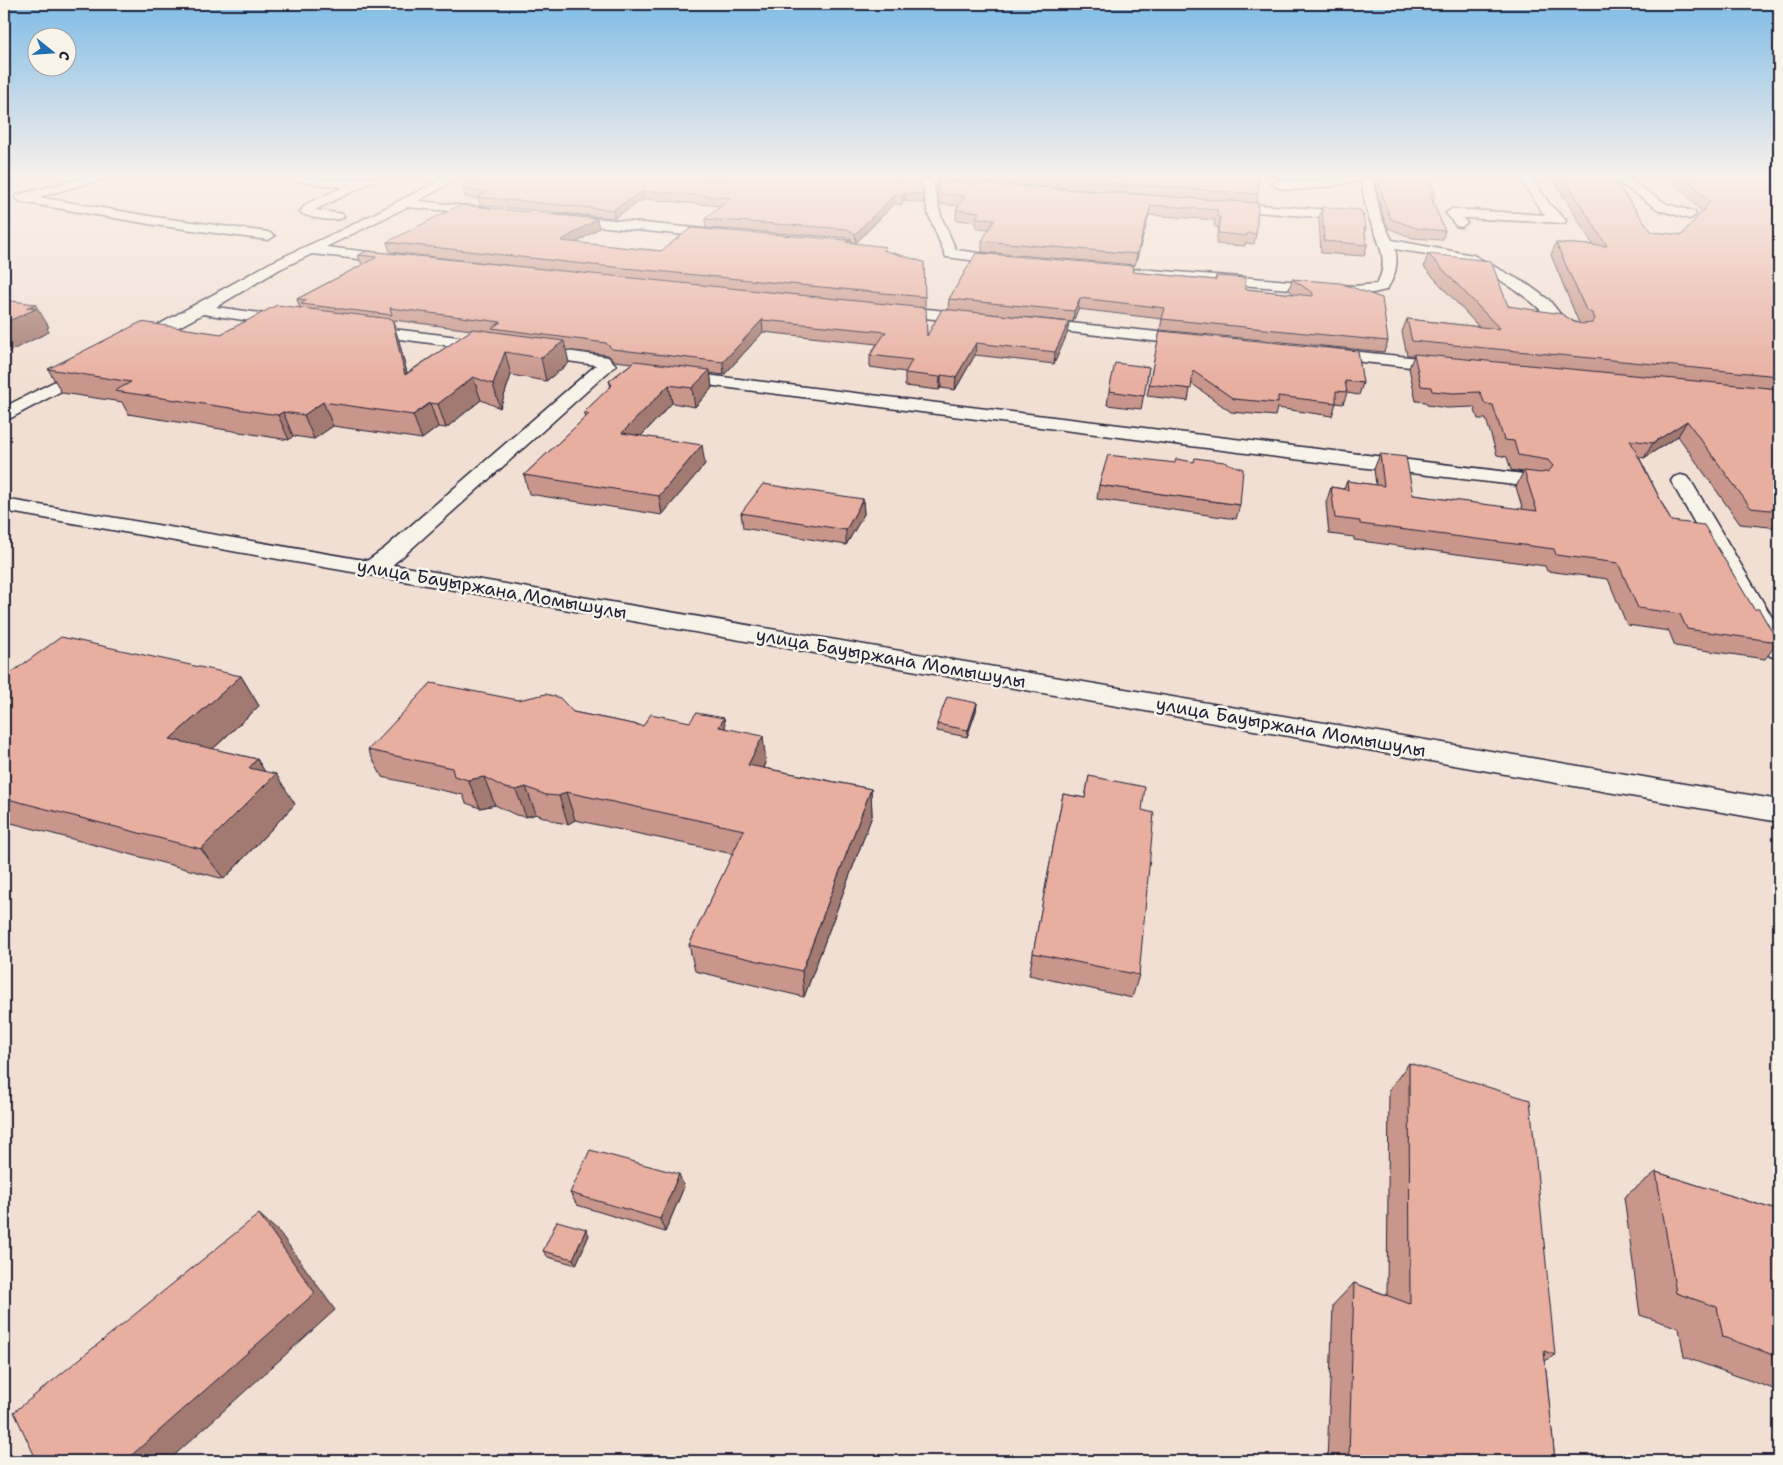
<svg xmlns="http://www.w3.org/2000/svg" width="1783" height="1465" font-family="'Shantell Sans',sans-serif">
<rect width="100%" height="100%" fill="#f2dfd3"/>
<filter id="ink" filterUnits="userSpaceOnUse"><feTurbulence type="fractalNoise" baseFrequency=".02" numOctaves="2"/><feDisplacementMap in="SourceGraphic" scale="10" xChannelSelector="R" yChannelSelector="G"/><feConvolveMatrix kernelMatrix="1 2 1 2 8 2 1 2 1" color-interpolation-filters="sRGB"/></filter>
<g filter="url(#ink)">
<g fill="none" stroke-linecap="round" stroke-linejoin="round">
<defs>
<g id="street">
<polygon points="86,177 107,177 105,179 38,197 155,217 268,232 275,236 268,240 155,225 21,202 15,198 17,195"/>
<path d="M 289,177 L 346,180 L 382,177 L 315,210 L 343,214 L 344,217 C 338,223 306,218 300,212 L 306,204 L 343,187 L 295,181 Z"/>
<polygon points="446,177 461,177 418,201 489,208 495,212 493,215 407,207 326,247 396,255 401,256 403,259 401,262 396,263 312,254 280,269 216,307 290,317 296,319 298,322 296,325 290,327 203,314 143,346 131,346 129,343 131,340 270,263 350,226"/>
<path d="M 1338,177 L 1372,177 L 1381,217 L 1392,240 L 1473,255 L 1527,284 L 1549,300 L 1561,315 L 1585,329 L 1587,332 L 1585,335 C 1562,341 1545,311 1529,300 C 1515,289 1480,266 1463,261 C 1441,255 1417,253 1395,249 C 1399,263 1395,278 1386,290 L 1373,293 L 1354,294 L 1139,277 L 1134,276 L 1132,273 L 1134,270 L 1139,269 L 1354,286 L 1376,284 C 1391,263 1377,238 1369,218 C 1365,206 1363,192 1361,180 C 1344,184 1284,197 1272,184 L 1278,180 L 1310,182 Z"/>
<polygon points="1519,177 1531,177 1551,206 1566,220 1565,223 1463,218 1467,223 1461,227 1456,226 1446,213 1452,209 1546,215 1542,212"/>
<polygon points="1611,177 1625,177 1667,204 1695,212 1696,215 1690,219 1659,210"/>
<polygon points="927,180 933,184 941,216 956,250 1009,257 1014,258 1016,261 1014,264 1009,265 946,257 929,216 921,184"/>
<polygon points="1220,202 1357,212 1363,216 1357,220 1216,209 1214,206 1216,203"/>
<polygon points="562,215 725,231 732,235 725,239 557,222 556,219 557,216"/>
<polygon points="889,305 975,314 981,316 983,319 981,322 975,324 884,313 881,310 884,307"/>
<polygon points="1031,319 1197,336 1203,338 1205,341 1203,344 1197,346 1025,327 1023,324 1025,321"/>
<polygon points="360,325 491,341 497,343 499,346 497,349 491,351 354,333 352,330 354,327"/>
<path d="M 531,346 L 602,356 L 608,357 L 616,365 L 401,558 C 389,567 380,577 364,573 L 361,568 L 364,563 L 385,548 L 596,365 L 525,355 L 523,351 L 525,347 Z"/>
<polygon points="1322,348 1448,361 1454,362 1457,366 1454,370 1448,371 1316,357 1314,353 1316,349"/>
<polygon points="91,363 97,364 100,368 97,372 11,418 4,419 4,407"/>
<polygon points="673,371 1533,475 1540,477 1543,481 1540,485 1533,487 1350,466 667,380 664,376 667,372"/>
<polygon points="1681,475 1688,477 1691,481 1779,629 1779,658 1770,656 1766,650 1671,481 1674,477"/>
</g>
<polygon id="secondary" points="4,499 1779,800 1779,822 4,511"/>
</defs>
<use href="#street" stroke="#22223b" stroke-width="3"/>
<use href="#secondary" stroke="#22223b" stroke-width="3"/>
<use href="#street" fill="#f7f3e8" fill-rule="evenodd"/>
<use href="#secondary" fill="#f7f3e8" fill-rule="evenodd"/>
</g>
<g fill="#c8968a" stroke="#22223b" fill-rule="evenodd">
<path d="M 458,177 L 877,177 L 924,194 L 923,203 L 905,201 L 902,205 L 894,204 L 856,243 L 851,241 L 851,243 L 886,251 L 925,297 L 925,307 L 927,336 L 1069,322 L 1067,334 L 1054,364 L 975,355 L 955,390 L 941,388 L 939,390 L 905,386 L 905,372 L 870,367 L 870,355 L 877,344 L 763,332 L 724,375 L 710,373 L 712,388 L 695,407 L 672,403 L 641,436 L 705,464 L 662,515 L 529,494 L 524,475 L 586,417 L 584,412 L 611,387 L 609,381 L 632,363 L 615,361 L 608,355 L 566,350 L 569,363 L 546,381 L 511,375 L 500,408 L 481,400 L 446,428 L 438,427 L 422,439 L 333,426 L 314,439 L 293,436 L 289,440 L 128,414 L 122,402 L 62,393 L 48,369 L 221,334 L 300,308 L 297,299 L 362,265 L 358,255 L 514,266 L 390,252 L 387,242 L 599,228 L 576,243 L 661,251 L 847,240 L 848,239 L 847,238 L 706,228 L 705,219 L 721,206 L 644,199 L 614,218 L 480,205 L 479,199 L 465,197 L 463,189 L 475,183 L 459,181 ZM 394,320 L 472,330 L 407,373 L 399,341 L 394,327 L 396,327 Z"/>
<polygon points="919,177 1259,177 1258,194 1256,203"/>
<polygon points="1268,177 1326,177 1310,180"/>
<polygon points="1373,177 1428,177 1435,194 1433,202 1445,231 1442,240 1413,238 1388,228 1383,216"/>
<polygon points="1552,177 1612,177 1652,232 1682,235 1702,212 1671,179 1634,181 1629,177 1779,177 1779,528 1740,524 1678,436 1644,458 1639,457 1671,521 1754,609 1778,642 1765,659 1675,646 1669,631 1627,625 1608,579 1547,571 1545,566 1354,540 1354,537 1329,534 1326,503 1331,487 1344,489 1347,481 1376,485 1374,469 1380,454 1413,495 1523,510 1516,487 1523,472 1511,470 1507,457 1497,455 1486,419 1478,419 1474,407 1447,408 1427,405 1426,402 1416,401 1409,368 1414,355 1407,355 1402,332 1407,319 1479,327 1424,267 1428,254 1508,306 1579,323 1551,255 1556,243 1593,245"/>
<polygon points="937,180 1258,203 1256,234 1254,244 1245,243 1245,246 1216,244 1218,227 1214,227 1215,220 1149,215 1135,265 982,252 982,241 990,229 976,228 976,222 956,220 956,210 959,206 940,204 936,190"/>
<polygon points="1322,207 1366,228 1365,233 1367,245 1364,256 1321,253 1319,218"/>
<polygon points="1134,266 1133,272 1215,280 1216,276 1245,289 1294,294 1289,290 1292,279 1388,341 1384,352 1160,330 1162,319 1078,309 1073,322 948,310 949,299"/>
<polygon points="1160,331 1363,383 1359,395 1347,393 1343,404 1336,403 1332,416 1277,408 1275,416 1231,412 1191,383 1188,401 1147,396"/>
<polygon points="1149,367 1141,409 1107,405 1109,391"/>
<polygon points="1099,485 1240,505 1236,519 1097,499"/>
<polygon points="863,499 864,514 846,545 743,528 741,513"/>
<polygon points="241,676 259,706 213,749 257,759 265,772 295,804 224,879 4,821 4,678"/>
<polygon points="977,703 976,711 967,737 937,731 937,724"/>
<polygon points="573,712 643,726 690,722 724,718 725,728 766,763 764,768 871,789 872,816 804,997 695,971 689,945 733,854 575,820 568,824 556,822 536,814 526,817 516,815 495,805 480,808 466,803 463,795 382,777 368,750"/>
<polygon points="1089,776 1142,810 1139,975 1132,998 1029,975 1063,794 1085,798"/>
<polygon points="1409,1063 1555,1355 1545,1361 1555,1461 1327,1461 1333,1305 1354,1283 1387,1295 1389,1090"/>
<polygon points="1656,1172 1779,1211 1779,1391 1684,1357 1679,1328 1640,1315 1624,1197"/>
<polygon points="684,1187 665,1232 577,1205 570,1193"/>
<polygon points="589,1235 576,1265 548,1257 543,1251"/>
</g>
<g fill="#a27a71" stroke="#22223b">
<polygon points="1311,177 1326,177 1310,180"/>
<polygon points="643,191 644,199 614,218 613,210"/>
<polygon points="905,193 905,201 902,205 902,196"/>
<polygon points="894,195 894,204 856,243 855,234"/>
<polygon points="1151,205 1149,215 1135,265 1137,254"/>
<polygon points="597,219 599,228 563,251 561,241"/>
<polygon points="851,238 851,248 846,242"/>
<polygon points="1080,298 1078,309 1073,322 1074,311"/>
<polygon points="35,304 49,327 47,328 49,332 4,354 4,323 26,308"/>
<polygon points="392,319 399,341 413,398 405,375"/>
<polygon points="762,320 763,332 724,375 723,362"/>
<polygon points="1069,322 1067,334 1054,364 1055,352"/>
<polygon points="564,341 569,363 546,381 541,358"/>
<polygon points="976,343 975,355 955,390 956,377"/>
<polygon points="505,352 511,375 500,408 493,384"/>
<polygon points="710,370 712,388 695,407 692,388"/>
<polygon points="941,375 941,388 939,390 940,377"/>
<polygon points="473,377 481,400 446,428 438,404"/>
<polygon points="669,385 672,403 626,452 622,433"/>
<polygon points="323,402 333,426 314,439 304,415"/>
<polygon points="430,403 438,427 422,439 413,415"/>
<polygon points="283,412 293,436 289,440 278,415"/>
<polygon points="1687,421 1678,436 1644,458 1653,443"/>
<polygon points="702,445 705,464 662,515 659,496"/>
<polygon points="863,499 864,514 846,545 846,530"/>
<polygon points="241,676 259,706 191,769 170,739"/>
<polygon points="977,703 976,711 967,737 968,730"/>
<polygon points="724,718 728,746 719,727"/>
<polygon points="763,736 766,763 752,792 748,765"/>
<polygon points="257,759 270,780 276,774 295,804 224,879 201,849 249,768"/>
<polygon points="484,777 495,805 480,808 468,780"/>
<polygon points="526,787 536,814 526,817 516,790"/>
<polygon points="871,789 872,816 804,997 802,971"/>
<polygon points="566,792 575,820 568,824 559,796"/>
<polygon points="679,1174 684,1187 665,1232 660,1219"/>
<polygon points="259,1214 280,1233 335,1310 168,1461 125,1461"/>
<polygon points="586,1229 589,1235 576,1265 573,1259"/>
</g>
<g fill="#e8afa1" stroke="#22223b">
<polygon points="486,177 877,177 921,180 924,194 905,193 902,196 894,195 855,234 847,229 705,219 731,198 643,191 613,210 478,197 487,192 463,189"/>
<polygon points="1030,177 1259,177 1258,194"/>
<polygon points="1377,177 1428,177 1435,194 1429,193 1445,231 1416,228 1391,219 1386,208"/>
<polygon points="1563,177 1611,177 1652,232 1682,235 1710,202 1685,177 1779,177 1779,376 1412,341 1407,319 1500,329 1428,254 1491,261 1508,306 1562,314 1574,322 1583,324 1592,323 1595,319 1593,314 1586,310 1556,243 1607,246"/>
<polygon points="937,180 1258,203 1256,234 1247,233 1247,236 1218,233 1220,217 1217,217 1218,210 1151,205 1137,254 982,241 995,219 976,218 979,212 956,210 965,196 940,194"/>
<polygon points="460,205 597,219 561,241 661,251 691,228 847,240 851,238 846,242 886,247 883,250 924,262 925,297 593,265 387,242"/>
<polygon points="1322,207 1361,210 1366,228 1364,228 1367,245 1324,241"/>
<polygon points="367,251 926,308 927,336 942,309 1069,322 1055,352 976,343 956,377 941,375 940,377 905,373 912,360 870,355 886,332 762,320 723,362 612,349 606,343 492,328 501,322 390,308 392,315 301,304 307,300 297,299 377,257 358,255"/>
<polygon points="976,253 1134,266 1132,272 1216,280 1216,276 1245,278 1245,289 1313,296 1313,293 1292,279 1340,283 1382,298 1388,341 1162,319 1165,308 1080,298 1074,311 949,299"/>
<polygon points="4,300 35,304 26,308 36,309 4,323"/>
<polygon points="277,305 392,319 405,375 473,329 564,341 541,358 505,352 493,384 473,377 438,404 430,403 413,415 323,402 304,415 283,412 278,415 115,391 131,382 48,369 141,322 221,334"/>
<polygon points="1160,331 1358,351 1363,383 1345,381 1347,392 1336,391 1336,403 1278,396 1278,403 1234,399 1193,371 1191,389 1149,384"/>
<polygon points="1414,354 1779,389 1779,511 1751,508 1687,421 1653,443 1630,440 1671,521 1704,525 1754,609 1759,609 1778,642 1687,629 1680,614 1638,608 1618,563 1556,555 1554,549 1360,524 1360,521 1335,518 1331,487 1348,490 1347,481 1384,486 1380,454 1406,457 1413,495 1537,511 1524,471 1541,473 1549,471 1553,466 1548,460 1518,455 1514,441 1504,440 1493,405 1485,404 1480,392 1453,393 1432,391 1431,387 1421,386"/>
<polygon points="635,361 710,370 692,388 669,385 622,433 702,445 659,496 524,475 589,414 584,412 612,385 609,381"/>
<polygon points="1115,363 1149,367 1144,396 1109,391"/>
<polygon points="1108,455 1175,463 1176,459 1194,462 1195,458 1224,462 1243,469 1240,505 1099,485"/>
<polygon points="763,484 863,499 846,530 741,513"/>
<polygon points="61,637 241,676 170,739 257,759 249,768 276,774 201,849 4,798 4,678"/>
<polygon points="431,683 518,700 546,694 560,698 573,712 643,726 651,714 690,722 696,713 724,718 719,727 763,736 748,765 871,789 802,971 689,945 744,830 566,792 559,796 546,795 526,787 516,790 505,788 484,777 468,780 454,776 452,768 368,750"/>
<polygon points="947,697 977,703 968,730 937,724"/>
<polygon points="1089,776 1145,787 1142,810 1154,813 1139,975 1033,953 1063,794 1085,798"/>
<polygon points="1409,1063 1530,1100 1555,1355 1544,1351 1555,1461 1362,1461 1349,1456 1354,1283 1410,1304"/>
<polygon points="590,1150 679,1174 660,1219 570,1193"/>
<polygon points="1656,1172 1779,1211 1779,1357 1723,1337 1717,1307 1676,1293"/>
<polygon points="259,1214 315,1293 125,1461 37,1461 14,1412"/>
<polygon points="557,1221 586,1229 573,1259 543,1251"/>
</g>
</g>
<linearGradient id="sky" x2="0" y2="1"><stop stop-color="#7fbce6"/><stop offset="0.46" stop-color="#f9f1eb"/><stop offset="1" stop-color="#f9f1eb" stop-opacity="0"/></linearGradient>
<rect width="1783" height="382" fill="url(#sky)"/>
<g text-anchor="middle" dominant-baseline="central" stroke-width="5" stroke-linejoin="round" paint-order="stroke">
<g font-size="18" fill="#22223b" stroke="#f7f3e8">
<text transform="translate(492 589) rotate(10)">улица Бауыржана Момышулы</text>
<text transform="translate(891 658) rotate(10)">улица Бауыржана Момышулы</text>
<text transform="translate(1291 727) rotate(10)">улица Бауыржана Момышулы</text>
</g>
</g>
<rect width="1783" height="1465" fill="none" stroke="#f7f3e8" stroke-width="20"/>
<rect x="10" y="10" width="1763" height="1445" fill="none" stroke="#22223b" stroke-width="2" filter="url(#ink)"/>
<g transform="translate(52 52) rotate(107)"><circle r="24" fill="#f7f3e8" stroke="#a29fa3"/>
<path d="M0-4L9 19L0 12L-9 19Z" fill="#1f6fb2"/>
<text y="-8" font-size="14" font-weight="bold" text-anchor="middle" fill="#22223b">С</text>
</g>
</svg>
